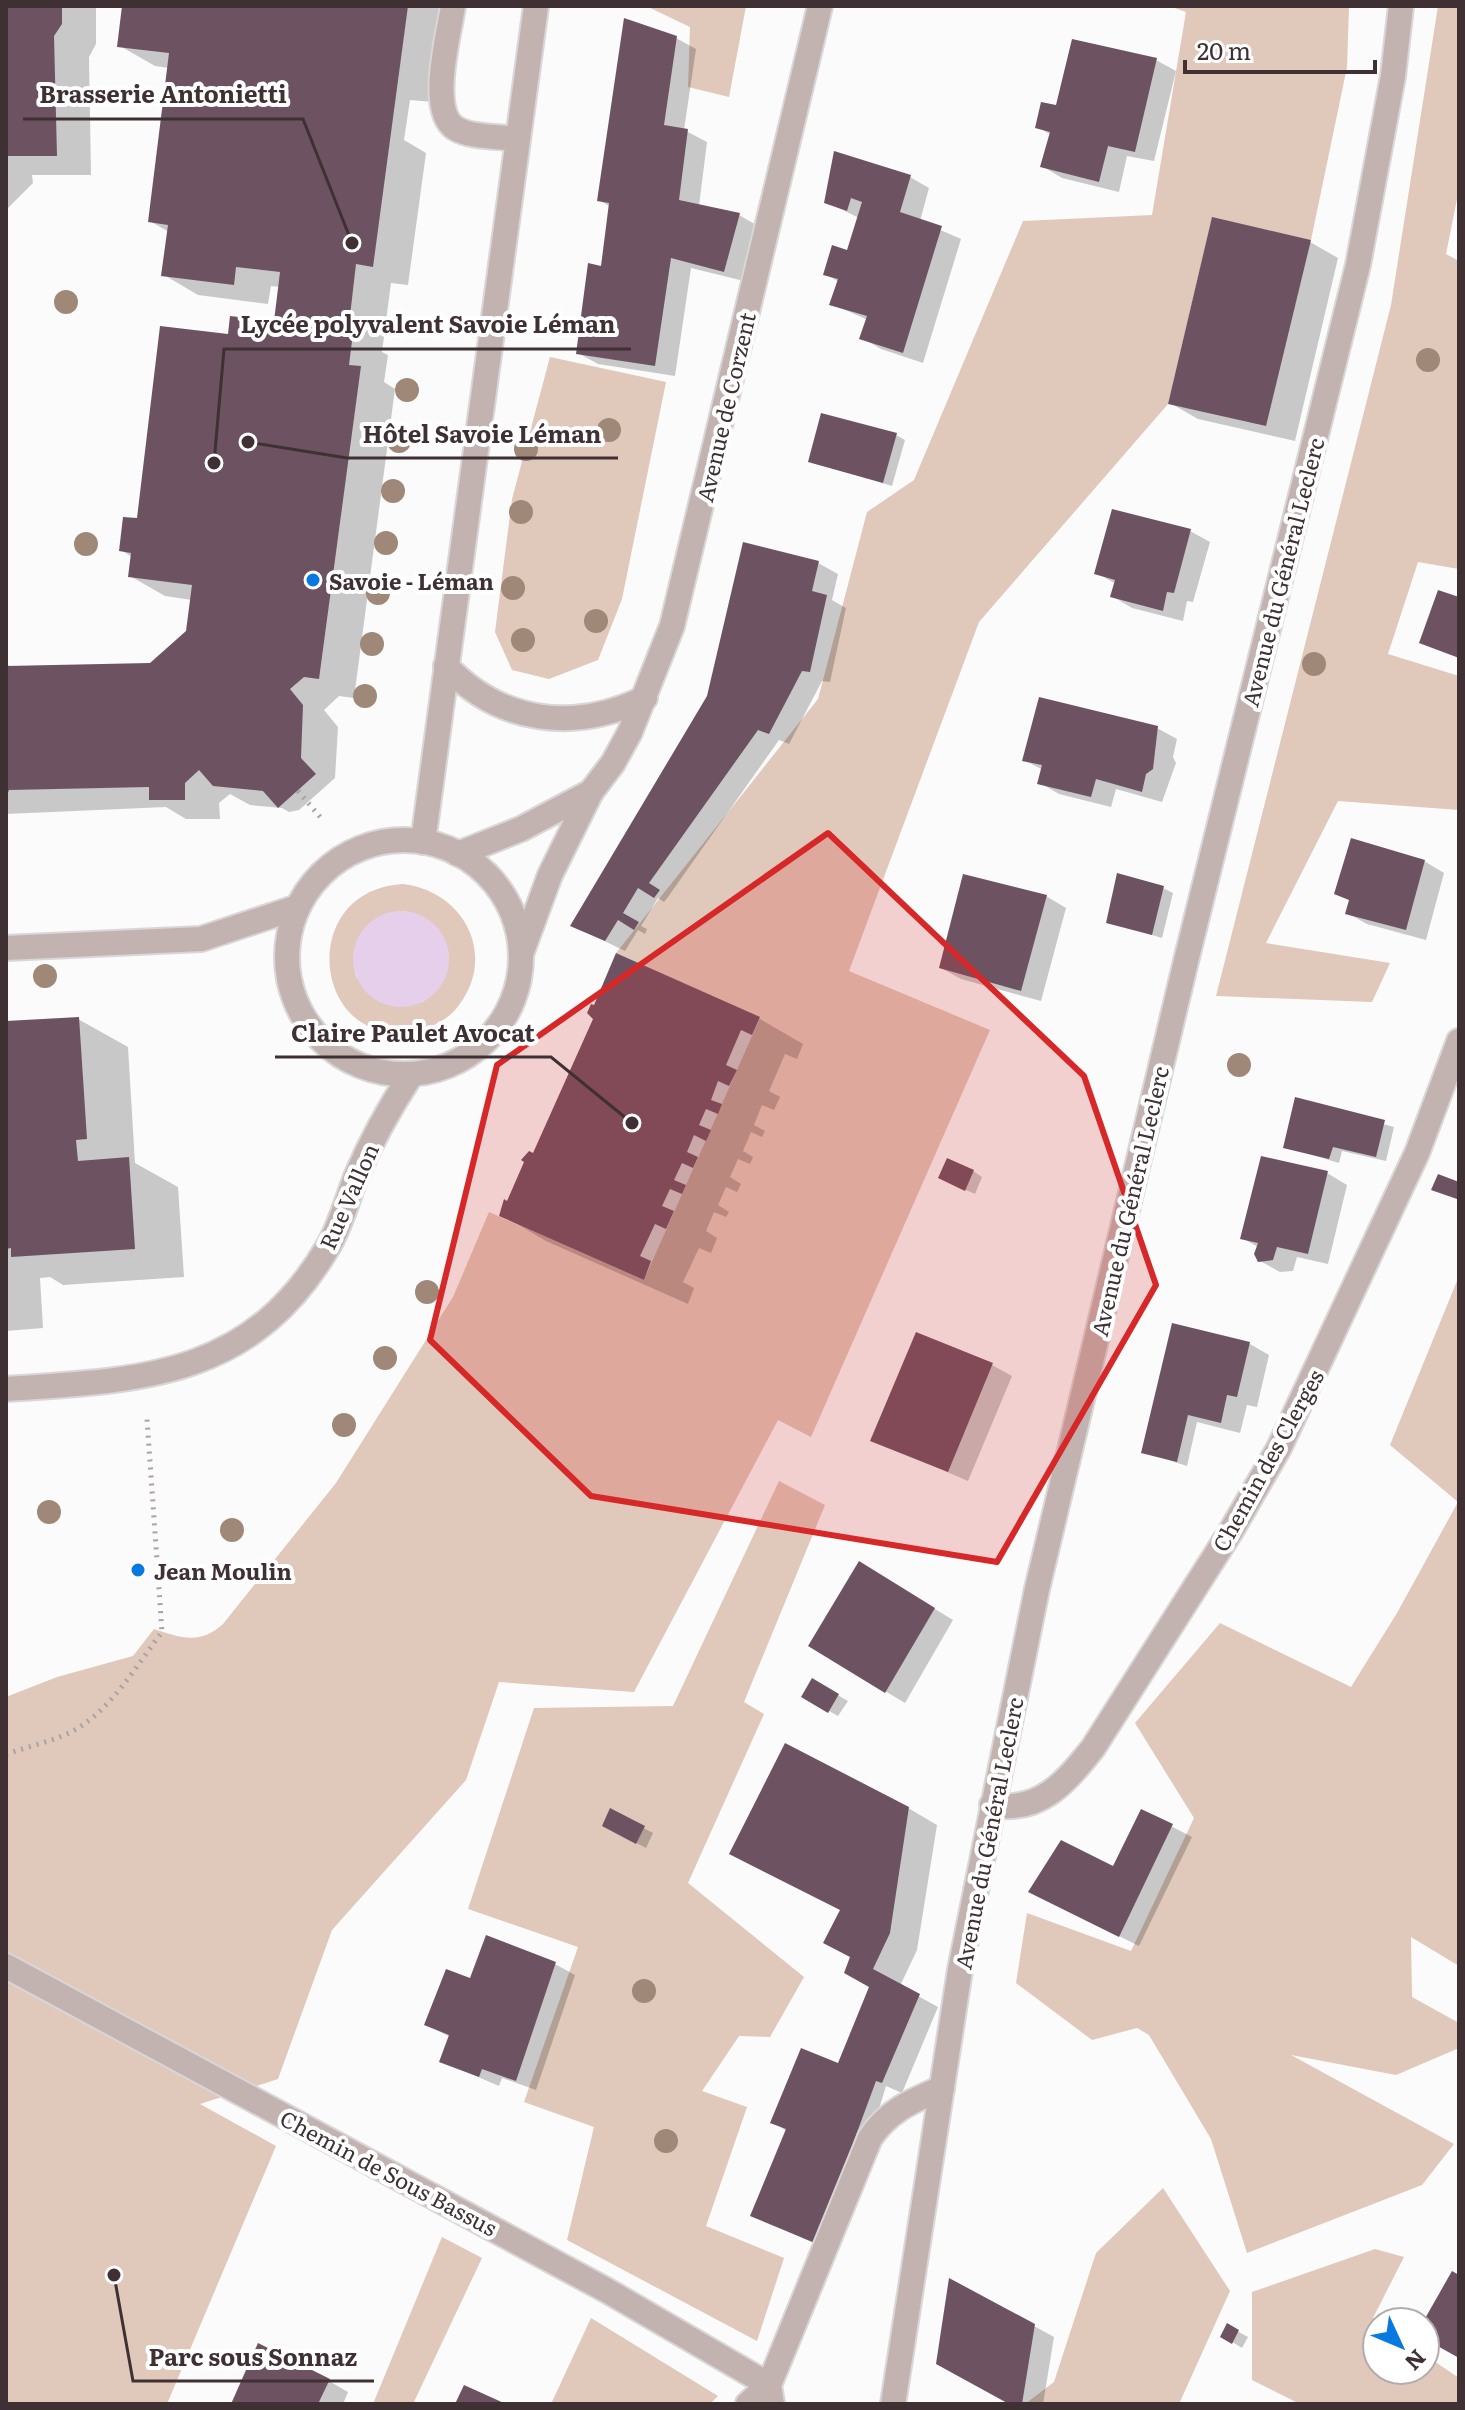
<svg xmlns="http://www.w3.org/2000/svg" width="1465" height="2410" font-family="Literata,serif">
<rect width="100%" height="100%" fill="#fbfbfb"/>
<g fill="#e0c8bb" fill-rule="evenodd">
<polygon points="646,6 746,6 729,97 688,87 690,27"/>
<path d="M 1169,6 L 1349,6 L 1347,67 L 1311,240 L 1212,218 L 1168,404 L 979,622 L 849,971 L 990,1030 L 811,1437 L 778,1420 L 634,1692 L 499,1682 L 466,1780 L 332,1930 L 278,2079 L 200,2104 L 276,2146 L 167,2404 L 6,2404 L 6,1697 L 57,1677 L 133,1656 L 154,1629 C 181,1638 200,1645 223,1624 L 336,1483 L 453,1297 L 489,1212 L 644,1280 L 760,1018 L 616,953 L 818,699 L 867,512 L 914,480 L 1023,221 L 1152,215 L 1186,12 Z"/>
<polygon points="1438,6 1459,6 1459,189 1446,254 1459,261 1459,569 1418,562 1388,654 1459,676 1459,810 1338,801 1266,943 1390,963 1372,1002 1216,996 1391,305"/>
<polygon points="550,357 666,382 622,599 598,660 549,679 512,670 495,632 512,499"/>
<path d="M 403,884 C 467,892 498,959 456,1009 C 444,1023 425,1030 407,1032 C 312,1043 297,890 403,884 ZM 403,911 C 453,923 465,970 423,1002 L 356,977 C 348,940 366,917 403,911 Z"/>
<polygon points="1459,1276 1459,1966 1411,1937 1412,1997 1459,2023 1459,2048 1396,2075 1291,2055 1454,2144 1422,2185 1247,2253 1211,2139 1149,2035 1137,2028 1092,2040 1016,1983 1027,1913 1131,1951 1194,1818 1135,1723 1220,1623 1351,1687 1397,1613 1458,1502 1390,1445"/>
<polygon points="779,1481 825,1505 744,1702 764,1714 688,1883 804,1977 770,2037 739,2036 702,2091 747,2107 706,2226 784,2258 757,2341 567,2240 594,2127 524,2102 578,1947 468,1909 534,1708 673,1706"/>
<polygon points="1163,2188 1230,2291 1179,2404 1025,2404 1054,2382 1096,2253"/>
<polygon points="442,2237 482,2258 413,2404 373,2404"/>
<polygon points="1375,2249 1404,2257 1373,2318 1378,2322 1377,2370 1425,2370 1425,2355 1459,2378 1459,2404 1300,2404 1252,2380 1252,2292"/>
<polygon points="591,2318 718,2396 710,2404 551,2404"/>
</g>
<circle fill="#e6cfeb" cx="401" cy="959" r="48"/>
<g fill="#0003">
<polygon points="6,6 96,6 96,44 89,57 91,175 32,175 33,183 6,210"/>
<polygon points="124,6 446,6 433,102 410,100 404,140 426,153 408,285 391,283 382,352 388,355 384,382 395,389 354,698 339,696 324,710 338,727 335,778 299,810 289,812 282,808 250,805 230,794 219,803 220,819 186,819 166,807 6,814 6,664 14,668 150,665 188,632 192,600 165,596 130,576 132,557 121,550 229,336 275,323 280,287 271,286 268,304 198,295 164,275 169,232 150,221 169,68 155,66 120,46"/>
<polygon points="676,38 696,49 684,130 707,142 699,206 739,215 758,226 744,281 691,268 675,376 598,364 578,353 603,268 611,207 599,200"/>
<polygon points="1156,60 1176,71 1154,161 1127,156 1119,192 1062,178 1042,166 1051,135 1038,127 1058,107"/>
<polygon points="910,177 929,188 920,221 961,239 923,363 881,349 862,338 868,320 832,304 839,282 825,274 848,252 859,218 827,202"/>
<polygon points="1310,242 1338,258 1295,441 1198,419 1170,403"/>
<polygon points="896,435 905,440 892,486 810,461"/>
<polygon points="1190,531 1210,542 1193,602 1187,601 1183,621 1132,608 1112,596 1116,584 1097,573"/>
<polygon points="818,563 838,574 832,600 846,608 830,682 822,681 789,744 779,740 668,897 664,902 658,898 641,926 647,929 645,934 638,930 625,951 573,926"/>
<polygon points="1157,728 1177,739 1173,757 1176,763 1162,802 1116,789 1111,807 1059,794 1040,783 1043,770 1024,760"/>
<polygon points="1424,861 1444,873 1426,940 1367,924 1347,913 1351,901 1336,893"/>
<polygon points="1163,888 1173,893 1162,938 1108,922"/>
<polygon points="1046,896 1066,908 1041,1001 961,979 941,968"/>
<polygon points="617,956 760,1019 803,1044 797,1059 785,1054 769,1091 780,1097 774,1110 762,1105 754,1125 765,1131 762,1137 751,1132 743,1151 753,1157 750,1164 738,1159 730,1177 741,1184 737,1192 726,1187 718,1205 729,1212 726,1217 714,1212 706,1231 717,1238 711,1253 699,1248 683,1282 694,1288 688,1304 546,1241 502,1215 534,1156 595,1018 595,1008"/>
<polygon points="78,1019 128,1047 135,1163 178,1187 184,1277 63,1285 50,1277 40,1278 43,1328 6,1331 6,1023"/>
<polygon points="1297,1100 1394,1127 1386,1161 1342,1151 1339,1163 1285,1147"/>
<polygon points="1262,1159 1327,1173 1347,1185 1328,1264 1297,1257 1293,1271 1280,1272 1260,1261 1258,1247 1242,1238"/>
<polygon points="973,1171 982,1177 975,1194 950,1183"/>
<polygon points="1173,1325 1250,1344 1269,1355 1257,1407 1247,1405 1240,1433 1197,1422 1187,1466 1143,1452"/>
<polygon points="992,1365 1012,1376 968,1481 872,1440"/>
<polygon points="879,1575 953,1620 905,1703 810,1646"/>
<polygon points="813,1681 848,1701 838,1716 804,1697"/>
<polygon points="908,1808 937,1825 917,1950 900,1986 938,2007 902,2093 886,2086 835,2253 753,2215 787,2131 772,2122 839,2066 871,1987 846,1973"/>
<polygon points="611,1811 653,1833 646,1848 604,1826"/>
<polygon points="1142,1811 1192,1837 1139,1946 1030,1892 1113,1868"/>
<polygon points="555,1964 575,1975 536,2090 502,2078 499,2086 441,2061 450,2037 427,2025 472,1980"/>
<polygon points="1034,2326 1054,2337 1043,2404 1012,2404"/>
<polygon points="1228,2326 1248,2337 1242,2348 1223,2336"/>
<polygon points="329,2381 348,2392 343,2404 234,2404"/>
</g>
<g fill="#6d5362">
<polygon points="6,6 62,6 62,24 54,36 57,156 6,156"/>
<polygon points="122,6 408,6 373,267 356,264 348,333 353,333 349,365 361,366 319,679 304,677 290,689 303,705 301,758 316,774 278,808 263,791 213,786 199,770 185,783 185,800 149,800 149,787 9,790 6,797 6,666 150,663 186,631 192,585 128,577 131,553 119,551 123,517 137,518 160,326 228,334 230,316 274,321 280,272 236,267 234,285 161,276 168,225 148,222 169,53 117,47"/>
<polygon points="624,18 677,36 664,125 688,129 679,200 740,213 724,272 671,258 655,366 576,354 588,263 601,266 609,203 597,201"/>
<polygon points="1072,39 1157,58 1135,152 1108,146 1099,182 1040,167 1050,132 1035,128 1041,102 1056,105"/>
<polygon points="834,151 911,175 900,212 942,226 903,353 859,339 867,316 829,305 838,279 823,275 832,245 847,250 862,202 851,198 847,211 824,203"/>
<polygon points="1212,217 1311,240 1266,426 1168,404"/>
<polygon points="821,413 897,433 883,483 808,462"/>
<polygon points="1112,509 1191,529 1174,593 1167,592 1163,611 1110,597 1115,580 1094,574"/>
<polygon points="743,542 819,561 812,591 827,595 810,672 802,671 769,734 758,730 649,883 660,890 654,898 638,888 623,913 639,922 634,930 618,920 605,941 570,926 707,696"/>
<polygon points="1438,590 1459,597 1459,658 1419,643"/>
<polygon points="1039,697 1158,726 1153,769 1146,774 1142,792 1096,779 1091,797 1037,784 1042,765 1022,761"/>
<polygon points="1351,838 1425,860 1406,930 1345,914 1349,900 1334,894"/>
<polygon points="1117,873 1164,886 1152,935 1106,923"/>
<polygon points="963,874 1047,895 1021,991 939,968"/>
<polygon points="616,953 760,1017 752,1035 741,1030 726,1065 737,1070 729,1086 718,1081 711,1100 722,1104 718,1114 706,1109 699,1125 711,1130 706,1141 694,1135 687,1152 698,1157 693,1168 682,1163 674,1180 686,1185 682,1194 670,1189 662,1206 674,1211 666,1229 655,1224 640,1256 651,1261 644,1280 499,1216 504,1199 507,1201 524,1162 521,1160 529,1151 533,1153 593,1019 587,1013 591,1004 594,1005"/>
<polygon points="79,1017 87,1139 76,1140 78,1161 129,1157 135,1249 11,1257 11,1248 6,1249 6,1021"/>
<polygon points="1295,1097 1385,1120 1376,1157 1333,1147 1329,1159 1283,1148"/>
<polygon points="1261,1156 1328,1171 1308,1254 1277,1247 1273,1260 1258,1262 1254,1254 1258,1243 1240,1239"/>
<polygon points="947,1158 974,1170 965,1191 938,1178"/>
<polygon points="1438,1174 1459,1182 1457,1199 1431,1190"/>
<polygon points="1172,1323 1250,1342 1237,1397 1227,1395 1221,1423 1188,1415 1177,1462 1141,1453"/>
<polygon points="916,1332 993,1363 948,1472 870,1441"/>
<polygon points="859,1561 935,1608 885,1693 808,1646"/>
<polygon points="812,1678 839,1694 828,1713 801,1697"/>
<polygon points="785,1743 909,1807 890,1933 873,1969 920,1994 882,2083 876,2081 849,2154 854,2155 815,2243 750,2216 786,2129 770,2123 801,2048 838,2063 869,1987 844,1973 850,1957 823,1943 840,1910 729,1854"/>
<polygon points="610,1808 645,1826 636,1844 602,1826"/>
<polygon points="1141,1809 1173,1824 1119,1937 1028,1892 1061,1840 1113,1866"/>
<polygon points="486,1935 556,1962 516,2081 482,2069 479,2077 439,2062 449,2035 424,2025 446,1969 470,1978"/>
<polygon points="1452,2271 1459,2275 1459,2358 1425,2339 1423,2322"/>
<polygon points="949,2278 1035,2324 1022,2404 1009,2404 936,2364"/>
<polygon points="1227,2323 1239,2330 1232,2344 1220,2337"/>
<polygon points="258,2343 330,2379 318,2404 231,2404"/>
<polygon points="464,2385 506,2404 455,2404"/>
</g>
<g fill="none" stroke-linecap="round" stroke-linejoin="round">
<defs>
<g id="minor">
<path d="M 453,6 C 449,34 428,110 455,128 C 471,138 499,136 517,139"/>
<path d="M 446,666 C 501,724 575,732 645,698"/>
<circle cx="404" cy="957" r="117"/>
<polyline points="423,842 536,6"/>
<polyline points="458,854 521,829 591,792"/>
<polyline points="6,948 201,939 298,907"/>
<polyline points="521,954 550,875 591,792 613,763 630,732 672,626 820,6"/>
<path d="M 6,1389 C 142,1380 252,1378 329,1245 C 341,1224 347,1200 356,1177 C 371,1141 390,1107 411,1075"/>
<path d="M 992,1805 C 1040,1813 1065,1783 1093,1748 L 1231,1531 L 1279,1448 L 1417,1153 L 1459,1041"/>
<polyline points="6,1966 606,2290 769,2385"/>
<polyline points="748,2404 769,2385"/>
<path d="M 772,2404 L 769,2385 L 870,2138 C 889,2110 912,2101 942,2088"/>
<polyline points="893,2404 960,1970 1037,1589 1186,961 1358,265 1393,76 1401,6"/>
</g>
</defs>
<use href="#minor" stroke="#d9d6d7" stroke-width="28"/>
<g stroke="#a9a3a5" stroke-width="5" stroke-dasharray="2 6" stroke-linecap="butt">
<polyline points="298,791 321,818"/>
<path d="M 6,1754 C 27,1747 50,1742 71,1732 C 110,1712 136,1666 162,1632 L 147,1419"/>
</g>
<use href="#minor" stroke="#c3b3b0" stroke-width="24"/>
</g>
<g fill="#9f8878">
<circle cx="66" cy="302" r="12"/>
<circle cx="1428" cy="360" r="12"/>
<circle cx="407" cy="390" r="12"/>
<circle cx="609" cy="430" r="12"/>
<circle cx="399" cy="441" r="12"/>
<circle cx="526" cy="449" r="12"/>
<circle cx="393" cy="491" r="12"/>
<circle cx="521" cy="512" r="12"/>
<circle cx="386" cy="543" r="12"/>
<circle cx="86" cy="544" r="12"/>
<circle cx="513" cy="588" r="12"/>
<circle cx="378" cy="593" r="12"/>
<circle cx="596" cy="621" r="12"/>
<circle cx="523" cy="640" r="12"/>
<circle cx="372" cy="644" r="12"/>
<circle cx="1314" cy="664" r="12"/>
<circle cx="365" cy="696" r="12"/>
<circle cx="45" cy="976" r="12"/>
<circle cx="1239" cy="1065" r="12"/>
<circle cx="427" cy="1292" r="12"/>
<circle cx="385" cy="1358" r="12"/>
<circle cx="344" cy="1425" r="12"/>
<circle cx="49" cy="1512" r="12"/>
<circle cx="232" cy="1530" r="12"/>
<circle cx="644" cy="1991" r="12"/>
<circle cx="666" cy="2141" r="12"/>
</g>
<path fill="#d62828" fill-opacity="0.2" stroke="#d62828" stroke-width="6" stroke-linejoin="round" d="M 828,833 L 1084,1076 L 1156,1285 L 997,1562 L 591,1496 L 430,1340 L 497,1065 Z"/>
<g fill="#0779e0" stroke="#fff" stroke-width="3">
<circle cx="313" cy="580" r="8"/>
<circle cx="138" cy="1570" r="8"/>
</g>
<g text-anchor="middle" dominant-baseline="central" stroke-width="8" stroke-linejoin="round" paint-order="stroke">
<g font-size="22" fill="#3e3033" stroke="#fff">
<text transform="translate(725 407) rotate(-77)">Avenue de Corzent</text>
<text transform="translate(1282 572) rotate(-76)">Avenue du Général Leclerc</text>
<text transform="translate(348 1196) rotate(-66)">Rue Vallon</text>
<text transform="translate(1129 1201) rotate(-77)">Avenue du Général Leclerc</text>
<text transform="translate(1267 1460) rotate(-61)">Chemin des Clerges</text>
<text transform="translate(988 1833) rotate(-79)">Avenue du Général Leclerc</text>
<text transform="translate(389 2172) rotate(28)">Chemin de Sous Bassus</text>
</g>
<g font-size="22" font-weight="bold" fill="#3e3033" stroke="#fff" text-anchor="start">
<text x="329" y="580">Savoie - Léman</text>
<text x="154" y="1570">Jean Moulin</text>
</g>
</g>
<path fill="none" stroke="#3e3033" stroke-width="3" d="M352 243L303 119H23M214 463L224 349H631M248 442L347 458H618M632 1123L551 1057H275M114 2275L133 2381H374"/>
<g fill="#3e3033" stroke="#fff" stroke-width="3">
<circle cx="352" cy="243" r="8"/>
<circle cx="214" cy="463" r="8"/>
<circle cx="248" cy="442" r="8"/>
<circle cx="632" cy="1123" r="8"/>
<circle cx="114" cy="2275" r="8"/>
</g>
<g font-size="24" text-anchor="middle" font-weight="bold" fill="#3e3033" stroke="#fff" stroke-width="8" stroke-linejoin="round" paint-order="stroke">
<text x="163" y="103">Brasserie Antonietti</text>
<text x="428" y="333">Lycée polyvalent Savoie Léman</text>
<text x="482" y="443">Hôtel Savoie Léman</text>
<text x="413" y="1042">Claire Paulet Avocat</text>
<text x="253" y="2366">Parc sous Sonnaz</text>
</g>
<rect width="1465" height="2410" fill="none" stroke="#3e3033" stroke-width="16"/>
<g transform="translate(1401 2346) rotate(134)"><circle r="38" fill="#ffffff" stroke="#b2acad" stroke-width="2"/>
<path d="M0-6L14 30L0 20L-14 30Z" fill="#0779e0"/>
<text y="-12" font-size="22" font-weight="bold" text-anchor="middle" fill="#3e3033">N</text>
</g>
<path d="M1185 60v12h190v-12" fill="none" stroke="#3e3033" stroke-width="4"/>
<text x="1197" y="60" font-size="24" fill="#3e3033" stroke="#ffffff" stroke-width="6" paint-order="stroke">20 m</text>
</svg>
